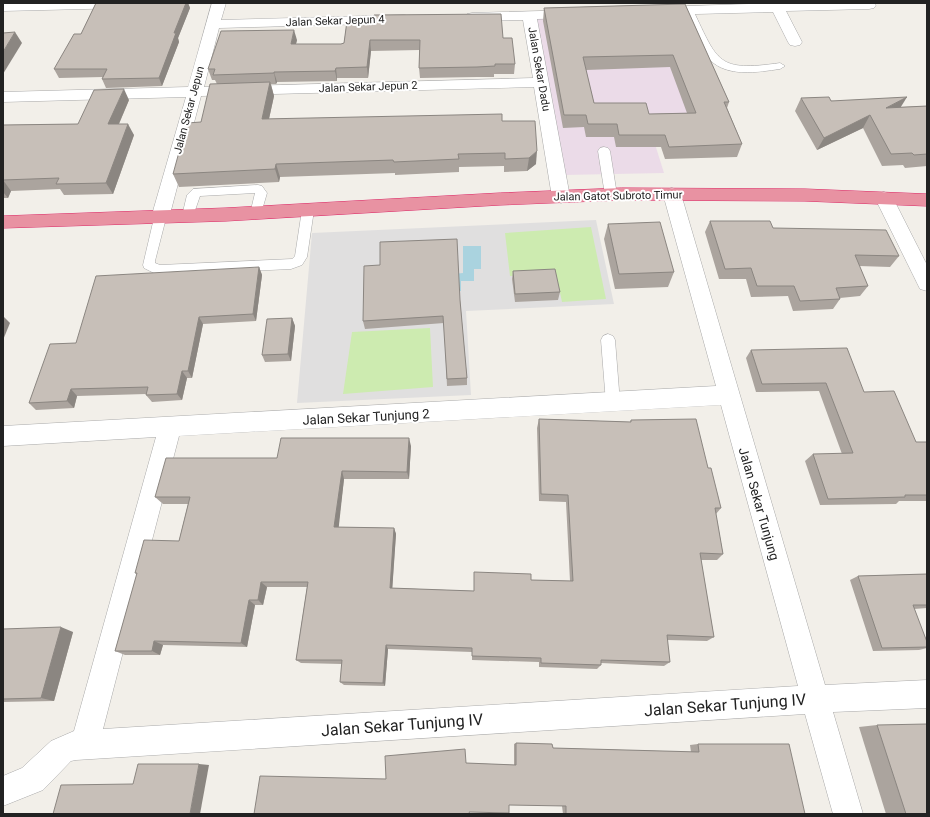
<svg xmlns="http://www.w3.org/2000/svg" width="930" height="817" font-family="Roboto,sans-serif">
<rect width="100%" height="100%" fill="#f2efe9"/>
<polygon fill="#e0dfdf" points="596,220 614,304 466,311 471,395 297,403 312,233"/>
<polygon fill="#ebdbe8" points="684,12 733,123 649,125 664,173 564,175 535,18"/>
<g fill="#cdebb0">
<polygon points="591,227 606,299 562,302 556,274 510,276 505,233"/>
<polygon points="430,328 433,387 343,394 352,332"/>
</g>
<polygon fill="#aad3df" points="463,246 481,246 481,269 474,269 474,281 461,281 461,291 453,291 453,274 463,273"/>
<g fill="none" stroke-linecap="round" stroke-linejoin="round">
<defs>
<g id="lane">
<path d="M 688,7 L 693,10 C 718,62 717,72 780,63 L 785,66 L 780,69 C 758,72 727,78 709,59 C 697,47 691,26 683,10 Z"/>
<polygon points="604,147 608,148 610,151 617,195 615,198 607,198 605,195 598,151 600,148"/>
<polygon points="258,185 262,186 267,193 260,217 256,218 252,217 250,214 255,193 200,196 192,219 188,220 184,219 182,216 187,195 193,189"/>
<polygon points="308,206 312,207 314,210 307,257 302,265 291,269 158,275 144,268 143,265 154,218 156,215 160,214 164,215 166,218 155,261 155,263 160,265 292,259 295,256 302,210 304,207"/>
<polygon points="608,334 613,336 615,340 620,403 618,407 613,409 608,407 606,403 601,340 603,336"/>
</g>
<g id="street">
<polygon points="3,3 132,3 133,4 131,7 126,8 3,11"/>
<polygon points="212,3 226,3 221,20 404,15 409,16 411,19 409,22 404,23 219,28 204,87 533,78 523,20 472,21 467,20 465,17 467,14 472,13 573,10 578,11 580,14 578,17 573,18 537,19 570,197 567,201 561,203 555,201 552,197 534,87 201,96 169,218 166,222 160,224 154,222 151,218 186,97 3,102 3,92 188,87"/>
<polygon points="777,3 874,3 876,5 874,8 869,9 786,11 802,42 800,45 795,46 790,45 788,42 773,12 658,15 653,14 651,11 653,8 658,7"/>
<path d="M 672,188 L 678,190 L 681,194 L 825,685 L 927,680 L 927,708 L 833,712 L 863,814 L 833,814 L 805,714 L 76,760 L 71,761 L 43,790 L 3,806 L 3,776 L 22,768 L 51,741 L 74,731 L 156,437 L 3,446 L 3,426 L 716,386 L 663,194 L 666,190 ZM 721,405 L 798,686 L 103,729 L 179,436 Z"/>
<polygon points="884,192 890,194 893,198 927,265 927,291 920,289 875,198 878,194"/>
</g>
<polygon id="highway" points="622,188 805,189 927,194 927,206 805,201 622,200 500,205 226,221 3,228 3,216 226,208 500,193"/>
</defs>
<use href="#lane" stroke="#a9a9a9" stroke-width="1"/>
<use href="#street" stroke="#a9a9a9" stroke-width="1"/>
<use href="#highway" stroke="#dc2a67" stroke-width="1"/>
<use href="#lane" fill="#fff" fill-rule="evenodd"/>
<use href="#street" fill="#fff" fill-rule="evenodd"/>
<use href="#highway" fill="#e892a2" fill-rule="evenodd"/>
</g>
<g fill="#aba49e" fill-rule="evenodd">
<polygon points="96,3 188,3 190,8 178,38 179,42 162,86 106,88 102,79 103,77 59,78 54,69 81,34"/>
<path d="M 685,4 L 729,102 L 727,108 L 742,144 L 737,157 L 665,159 L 661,147 L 616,147 L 614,137 L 586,137 L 584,127 L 563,128 L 543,21 L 544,8 ZM 670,67 L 687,113 L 649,114 L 594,103 L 586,70 Z"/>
<polygon points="347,21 503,38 515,64 514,74 494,74 494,77 477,77 420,78 419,68 419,50 371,51 368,78 337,78 337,81 277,82 276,84 271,84 274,96 269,119 502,121 536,164 527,171 504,172 504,166 459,167 459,172 395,175 395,173 280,177 279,182 179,187 173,174 201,122 217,84 215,80 212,80 208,69 297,40 296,44 341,44 344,43"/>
<polygon points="801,98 901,107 927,106 927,166 905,168 903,165 882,166 863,128 817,150 795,111"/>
<polygon points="129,100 119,124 134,135 113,194 64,195 60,189 11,191 8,198 3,198 3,125 78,124"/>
<polygon points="710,221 773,228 899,256 890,267 859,266 868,286 860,296 840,298 840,299 833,309 793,311 788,296 751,297 746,279 719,279 705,232"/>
<polygon points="608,224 674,272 668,287 615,289 604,239"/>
<polygon points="259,267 262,275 256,321 203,324 192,378 187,378 182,400 152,402 146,395 146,394 77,396 74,408 36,410 29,403 76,343"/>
<polygon points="513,271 560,292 558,300 515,302 512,279"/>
<polygon points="460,300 467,378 467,385 447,386 444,323 365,329 363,321"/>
<polygon points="292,318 295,326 291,361 265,362 262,355"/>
<polygon points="751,350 864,392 916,442 927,442 927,501 899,501 896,504 820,505 805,461 813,454 842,454 819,391 756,392 746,358"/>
<polygon points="539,419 630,422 631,420 708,468 721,508 716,514 723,554 717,560 701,560 714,637 707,641 667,640 670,662 664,666 601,663 601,665 597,669 539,667 539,662 472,660 472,652 388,649 385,686 344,685 340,682 342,664 301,663 296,660 307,587 267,587 263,605 255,605 247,647 163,645 160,655 125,655 115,651 137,574 135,573 179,541 188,504 163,504 155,497 277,458 411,446 409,479 344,479 338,527 394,528 396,534 392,588 474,591 531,580 570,581 566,502 539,501 537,428"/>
<polygon points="927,574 927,608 914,609 927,642 927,648 919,650 873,651 850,580 858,576"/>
<polygon points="3,629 73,632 54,701 3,702"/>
<polygon points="877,725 927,814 886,814 859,727"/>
<polygon points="516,743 553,748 691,752 690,745 698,744 805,814 563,814 562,806 386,779 466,763 514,765 514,744"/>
</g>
<g fill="#8b8681">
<polygon points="186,3 188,3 190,8 178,38 179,42 162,86 159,78 174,33"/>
<polygon points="294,30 297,40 293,55 291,44"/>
<polygon points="15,32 22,43 3,74 3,52"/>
<polygon points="370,40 371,51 368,78 367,67"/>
<polygon points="336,68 337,78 337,81 335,71"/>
<polygon points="274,72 277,82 276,84 274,73"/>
<polygon points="270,82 274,96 266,132 262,119"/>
<polygon points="124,89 129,100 114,135 108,124"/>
<polygon points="907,97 899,110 886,108"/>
<polygon points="870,115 863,128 817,150 824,138"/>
<polygon points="128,124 134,135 113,194 106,183"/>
<polygon points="537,151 536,164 527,171 529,158"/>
<polygon points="276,164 280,177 279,182 275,169"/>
<polygon points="3,180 11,191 8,198 3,192"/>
<polygon points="259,267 262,275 256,321 253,314"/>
<polygon points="3,316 10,323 3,340"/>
<polygon points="199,317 203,324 192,378 188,371"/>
<polygon points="292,318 295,326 291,361 288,354"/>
<polygon points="182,371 187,378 182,400 177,394"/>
<polygon points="71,389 77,396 74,408 67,401"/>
<polygon points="409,438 411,446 409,479 407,472"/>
<polygon points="342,471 344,479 338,534 334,527"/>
<polygon points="394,528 396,534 392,593 390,588"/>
<polygon points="261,582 267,587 263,605 258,600"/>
<polygon points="249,600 255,605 247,647 241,643"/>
<polygon points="61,627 73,632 54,701 41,698"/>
<polygon points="154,641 163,645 160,655 152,651"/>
<polygon points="386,645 388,649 385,686 383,683"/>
<polygon points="199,764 209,765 200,814 190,814"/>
</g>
<g fill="#c7bfb8" stroke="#8b8681" fill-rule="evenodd">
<polygon points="96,3 186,3 174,33 176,33 159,78 102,79 107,69 54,69 74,34 81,34"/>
<path d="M 685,4 L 729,102 L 724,102 L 742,144 L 669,147 L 665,135 L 619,135 L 617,124 L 588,124 L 586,115 L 564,115 L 544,8 ZM 673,55 L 696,113 L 649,114 L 646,103 L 594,103 L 583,57 Z"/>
<polygon points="501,14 503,38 512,38 515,64 495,64 495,66 477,67 419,68 420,40 370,40 367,67 336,68 335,71 274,72 274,73 213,75 215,69 208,69 221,31 294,30 291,44 341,44 344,43 347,21 374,20 374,15"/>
<polygon points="15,32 3,52 3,33"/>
<polygon points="270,82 262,119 502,114 502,121 535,121 537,151 529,158 505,159 505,153 458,154 459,159 394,162 393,160 276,164 275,169 173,174 187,123 201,122 210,84"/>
<polygon points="124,89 108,124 128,124 106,183 56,184 59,178 3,180 3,125 78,124 94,90"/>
<polygon points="829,97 831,101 907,97 886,108 927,106 927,154 914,155 912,153 891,154 870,115 824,138 801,98"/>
<polygon points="710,221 770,221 773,228 886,230 899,256 855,255 868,286 836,288 840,299 800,301 794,286 757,286 751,268 725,269"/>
<polygon points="660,222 674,272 619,274 608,224"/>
<polygon points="457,239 460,300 467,378 447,379 443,316 363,321 364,266 380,265 380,242"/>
<polygon points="259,267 253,314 199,317 188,371 182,371 177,394 146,395 148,387 71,389 67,401 29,403 50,344 76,343 96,276"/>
<polygon points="555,269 560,292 515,294 513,271"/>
<polygon points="292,318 288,354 262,355 267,319"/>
<polygon points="847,348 864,392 894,391 916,442 927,442 927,495 905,495 905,497 828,499 813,454 853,453 826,383 762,384 751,350"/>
<polygon points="539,419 631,422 631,420 696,419 708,468 711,468 721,508 715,508 723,554 700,553 714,637 667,635 670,662 601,660 601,665 541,663 541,658 472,656 472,648 386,645 383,683 340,682 342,660 296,660 308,582 261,582 258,600 249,600 241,643 154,641 152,651 115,651 137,573 135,573 144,540 179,541 190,497 155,497 166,458 277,458 281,438 409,438 407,472 342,471 334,527 394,528 390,588 474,591 474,572 531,574 531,580 573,581 568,495 541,494"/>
<polygon points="927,574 927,605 913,605 927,642 927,647 882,648 858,576"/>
<polygon points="61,627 41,698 3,699 3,629"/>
<polygon points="927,724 927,814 906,814 877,725"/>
<polygon points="516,743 552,744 553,748 699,752 698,744 789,744 805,814 566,814 566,806 509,805 509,813 469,812 470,814 254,814 260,776 386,779 385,756 465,749 466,763 516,765"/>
<polygon points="138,764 199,764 190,814 53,814 61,785 133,784"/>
</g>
<g text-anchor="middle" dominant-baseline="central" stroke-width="4" stroke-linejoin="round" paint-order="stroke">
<g font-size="11" fill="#222" stroke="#fff">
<text transform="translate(335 21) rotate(-2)">Jalan Sekar Jepun 4</text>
<text transform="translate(539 69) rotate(80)">Jalan Sekar Dadu</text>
<text transform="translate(368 87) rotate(-2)">Jalan Sekar Jepun 2</text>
<text transform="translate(189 110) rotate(-75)">Jalan Sekar Jepun</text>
<text transform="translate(618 196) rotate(-1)">Jalan Gatot Subroto Timur</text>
</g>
<g font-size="13" fill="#222" stroke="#fff">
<text transform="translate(366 417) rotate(-3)">Jalan Sekar Tunjung 2</text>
<text transform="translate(759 504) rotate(74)">Jalan Sekar Tunjung</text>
</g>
<g font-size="16" fill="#222" stroke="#fff">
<text transform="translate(725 705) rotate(-4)">Jalan Sekar Tunjung IV</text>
<text transform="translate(402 725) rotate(-4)">Jalan Sekar Tunjung IV</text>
</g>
</g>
<rect width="930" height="817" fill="none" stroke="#222222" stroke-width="8"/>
</svg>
